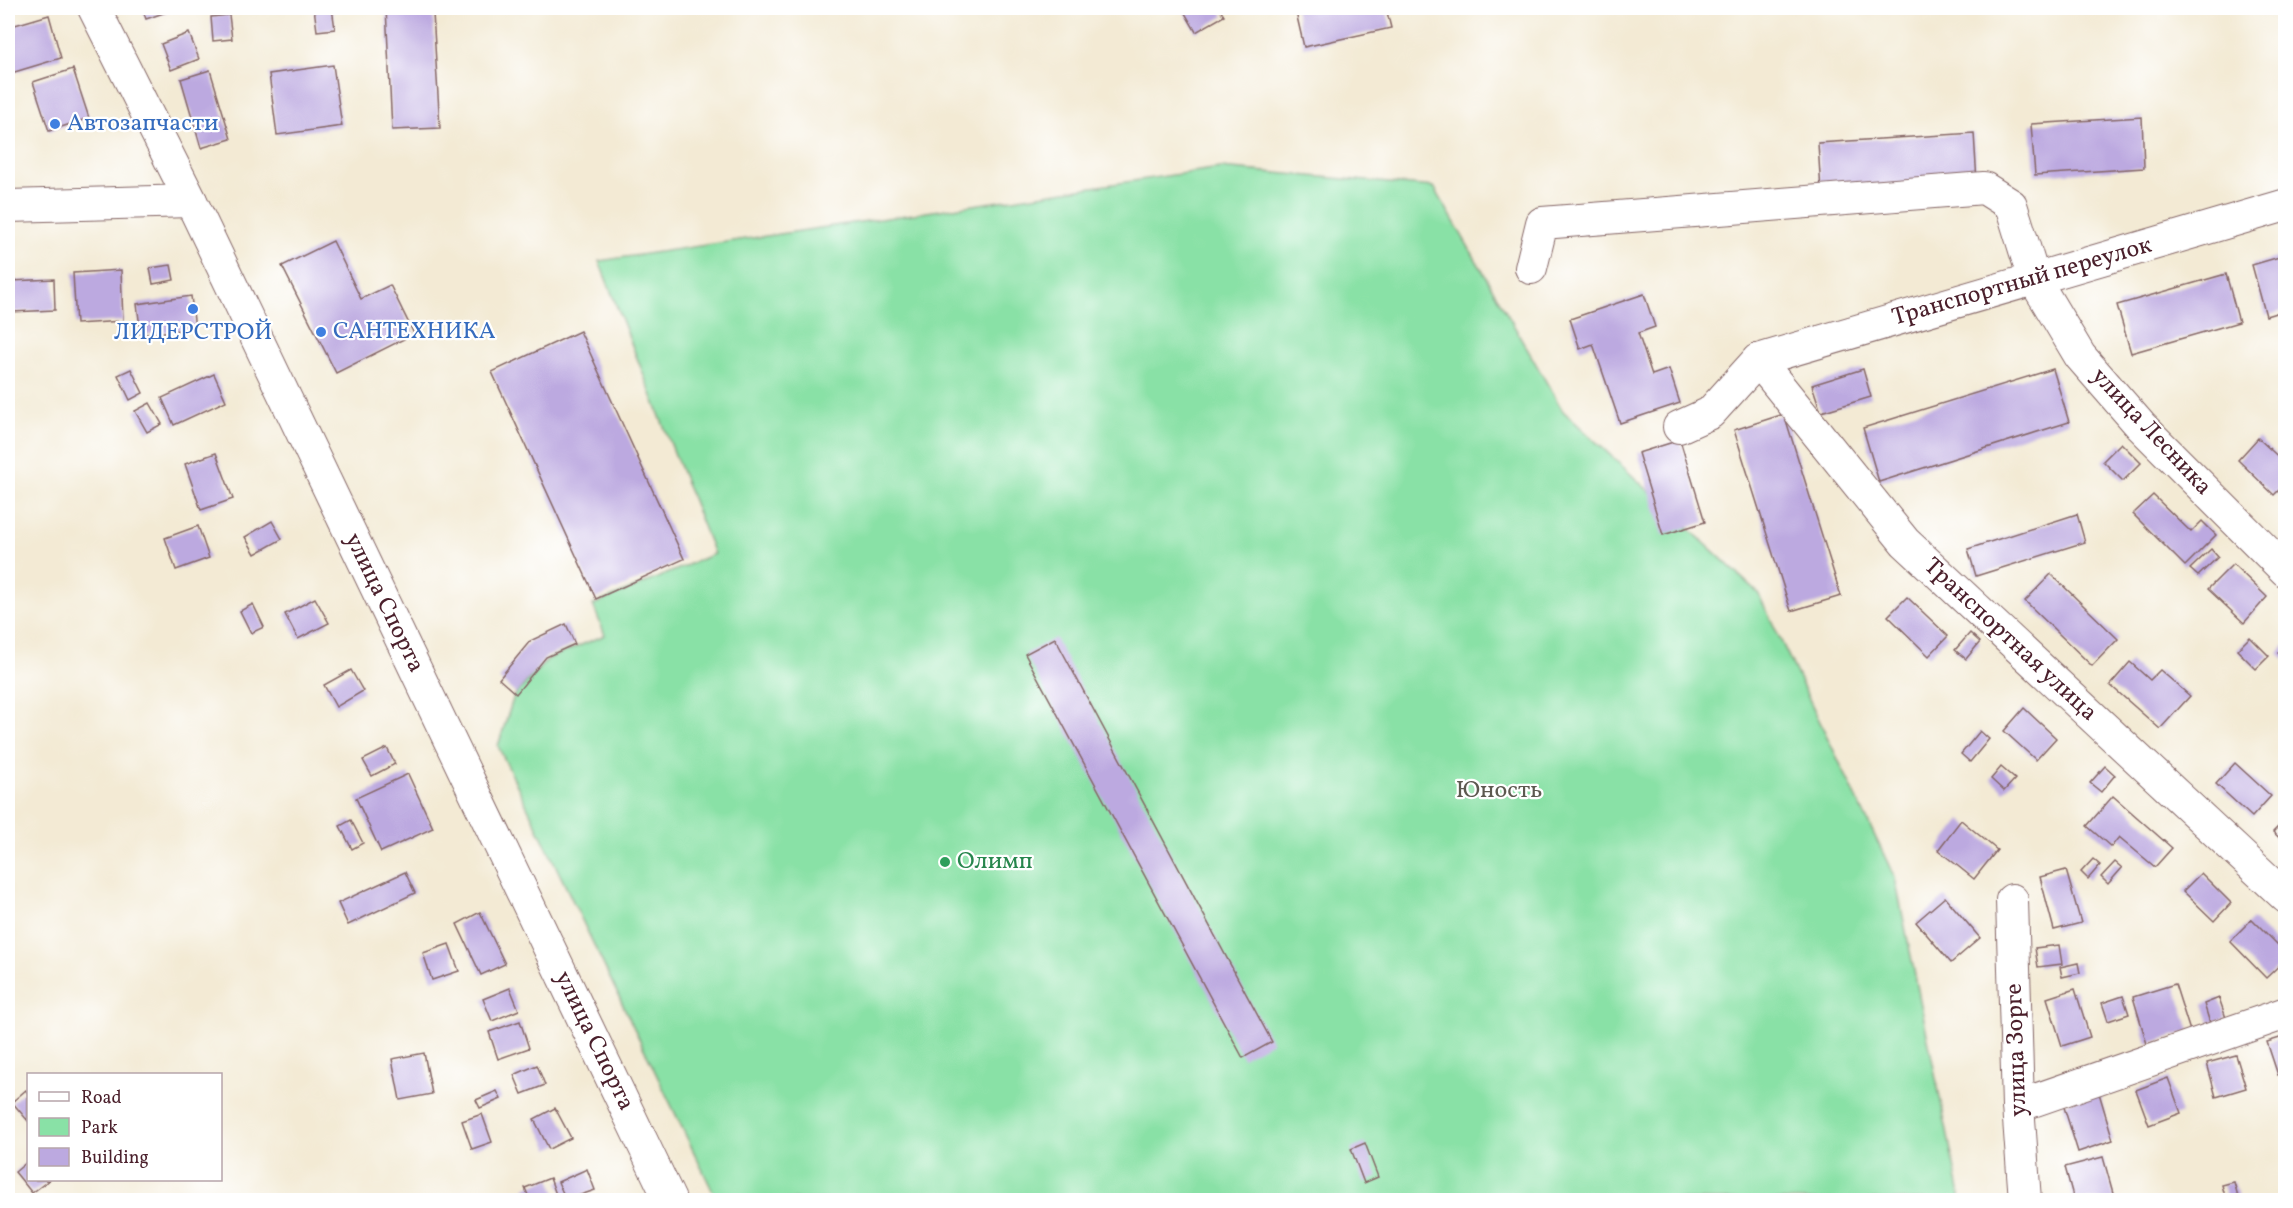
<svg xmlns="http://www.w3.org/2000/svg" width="2293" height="1208" font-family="Vollkorn,serif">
<rect width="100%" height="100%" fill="#fff"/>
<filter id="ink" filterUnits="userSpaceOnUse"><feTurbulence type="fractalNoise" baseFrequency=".0167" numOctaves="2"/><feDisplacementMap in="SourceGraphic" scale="12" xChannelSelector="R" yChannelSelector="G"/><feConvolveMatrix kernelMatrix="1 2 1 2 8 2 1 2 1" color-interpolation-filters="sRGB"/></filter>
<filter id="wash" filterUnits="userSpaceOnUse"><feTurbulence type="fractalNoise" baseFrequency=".008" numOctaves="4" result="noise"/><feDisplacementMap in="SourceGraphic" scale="24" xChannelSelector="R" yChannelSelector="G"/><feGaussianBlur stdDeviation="1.35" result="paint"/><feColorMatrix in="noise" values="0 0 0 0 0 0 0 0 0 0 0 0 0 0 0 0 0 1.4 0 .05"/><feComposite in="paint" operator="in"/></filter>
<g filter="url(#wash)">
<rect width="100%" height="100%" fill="#f3ead4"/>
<polygon fill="#89e1a6" stroke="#6a8068" stroke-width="1.5" points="1220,168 1434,187 1563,411 1758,593 1895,878 1961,1200 717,1200 498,746 514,696 548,659 605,635 593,605 714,554 599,261"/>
<g id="blocks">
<g fill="#bca9e0">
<polygon points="142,8 171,8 172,10 146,19"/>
<polygon points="314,8 332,8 335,29 317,31"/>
<polygon points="386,8 478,8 478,11 433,13 440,128 392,130"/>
<polygon points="1182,8 1219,8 1224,16 1196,32"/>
<polygon points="1295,8 1386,8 1391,28 1304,47"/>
<polygon points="49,15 61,58 8,74 8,27"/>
<polygon points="229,15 232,39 213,41 211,17"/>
<polygon points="189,33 199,59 171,70 161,44"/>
<polygon points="333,65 342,126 277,135 269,74"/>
<polygon points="73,69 89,118 49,131 33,82"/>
<polygon points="210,70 231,139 201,148 181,79"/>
<polygon points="2142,117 2144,168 2035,175 2031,124"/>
<polygon points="1974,133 1977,182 1821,192 1818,143"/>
<polygon points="333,241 361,299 390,285 414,334 336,373 282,266"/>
<polygon points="2286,255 2286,310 2266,316 2252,265"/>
<polygon points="171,265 174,280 153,284 150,268"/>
<polygon points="121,270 123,321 76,324 73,273"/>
<polygon points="2226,274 2239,322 2131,353 2117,305"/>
<polygon points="54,279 55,310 12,312 11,281"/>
<polygon points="1644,294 1655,327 1638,333 1652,375 1669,369 1680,403 1620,423 1593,344 1580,349 1570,319"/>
<polygon points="191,296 195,328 141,335 137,304"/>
<polygon points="580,331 684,559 596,599 492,372"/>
<polygon points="131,369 143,393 130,400 118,375"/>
<polygon points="1863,369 1871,397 1821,412 1812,385"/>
<polygon points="2053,369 2069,422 1879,482 1863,428"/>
<polygon points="214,374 226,401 174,425 162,398"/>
<polygon points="150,403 162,424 147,432 135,411"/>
<polygon points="1784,414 1841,596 1791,611 1734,430"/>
<polygon points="2258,438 2286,464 2286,483 2274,495 2238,460"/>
<polygon points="1680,440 1705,522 1663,535 1638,453"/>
<polygon points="2121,443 2141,463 2123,481 2103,461"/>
<polygon points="216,453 233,499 201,510 185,464"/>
<polygon points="2153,495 2191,532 2202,521 2216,535 2185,566 2133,514"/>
<polygon points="2077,514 2085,542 1976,576 1968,549"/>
<polygon points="272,521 282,539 255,554 245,537"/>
<polygon points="198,526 209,558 176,570 165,538"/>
<polygon points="2211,549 2218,557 2198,576 2190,569"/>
<polygon points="2233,564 2267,597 2244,623 2208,589"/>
<polygon points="2051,574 2118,639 2092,666 2025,601"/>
<polygon points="1907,597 1948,636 1929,656 1888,616"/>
<polygon points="315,598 329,623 298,639 285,614"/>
<polygon points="253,604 264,627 251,633 240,611"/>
<polygon points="566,624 575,644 546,657 516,694 499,679 530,641"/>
<polygon points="1970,633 1980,642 1966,659 1955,650"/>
<polygon points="2250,637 2269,656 2256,669 2237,650"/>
<polygon points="1055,638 1272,1042 1243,1058 1025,654"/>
<polygon points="2286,645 2286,660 2278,653"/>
<polygon points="2130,662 2150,680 2160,670 2190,696 2160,729 2110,685"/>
<polygon points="351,670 363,691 336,707 324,685"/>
<polygon points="2024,708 2056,738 2036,760 2004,731"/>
<polygon points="1980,731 1989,739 1970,762 1961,754"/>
<polygon points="387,748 395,764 372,776 363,760"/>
<polygon points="2235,763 2271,796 2252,817 2216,784"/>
<polygon points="2105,766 2115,775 2101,792 2090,783"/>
<polygon points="2001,767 2015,779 2004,791 1991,779"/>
<polygon points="408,774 433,828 381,852 356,798"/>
<polygon points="2113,796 2172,848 2155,867 2119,837 2111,847 2087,826"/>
<polygon points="2286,819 2286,844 2273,832"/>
<polygon points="351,820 363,843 352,849 340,826"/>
<polygon points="1961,820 1997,850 1974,879 1938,850"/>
<polygon points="2093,859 2100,865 2088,879 2081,872"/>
<polygon points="2115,862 2122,868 2108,884 2101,877"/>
<polygon points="2066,870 2081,923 2054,930 2040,877"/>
<polygon points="405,872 415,893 348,925 338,903"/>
<polygon points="2201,873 2231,903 2214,921 2183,891"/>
<polygon points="1945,897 1980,938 1951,963 1916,922"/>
<polygon points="480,912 505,964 481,975 457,924"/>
<polygon points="2252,919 2286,953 2286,959 2266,978 2230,941"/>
<polygon points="449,944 459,971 432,980 423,953"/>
<polygon points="2059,945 2062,964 2038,967 2035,948"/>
<polygon points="2078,963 2080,973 2062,977 2060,967"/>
<polygon points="2175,984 2190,1031 2147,1044 2133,997"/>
<polygon points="510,988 519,1010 492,1021 483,999"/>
<polygon points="2075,989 2090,1037 2062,1046 2047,998"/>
<polygon points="2123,996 2129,1014 2108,1021 2102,1003"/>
<polygon points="2219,998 2226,1018 2210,1023 2204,1004"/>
<polygon points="520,1021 529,1048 498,1059 489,1032"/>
<polygon points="2286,1036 2286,1073 2278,1075 2267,1042"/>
<polygon points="424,1053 432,1094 400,1100 392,1059"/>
<polygon points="2236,1055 2246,1088 2216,1097 2207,1063"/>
<polygon points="537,1065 545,1085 522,1094 514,1075"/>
<polygon points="2168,1078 2181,1113 2149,1125 2136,1090"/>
<polygon points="26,1090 28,1094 28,1121 12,1102"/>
<polygon points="497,1091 501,1099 480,1108 476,1100"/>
<polygon points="2099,1093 2113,1140 2078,1152 2063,1104"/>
<polygon points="555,1108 571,1138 549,1149 534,1119"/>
<polygon points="482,1114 492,1142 472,1149 462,1121"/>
<polygon points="1365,1143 1378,1177 1364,1183 1351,1149"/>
<polygon points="2103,1157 2115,1200 2074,1200 2065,1167"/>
<polygon points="28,1161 28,1180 49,1180 32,1193 15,1172"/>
<polygon points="587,1169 595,1190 566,1200 558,1182"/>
<polygon points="550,1178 558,1200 530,1200 525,1188"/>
<polygon points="2234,1182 2239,1200 2226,1200 2222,1185"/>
</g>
</g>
</g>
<g filter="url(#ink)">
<use href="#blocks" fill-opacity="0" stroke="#856666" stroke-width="1.5"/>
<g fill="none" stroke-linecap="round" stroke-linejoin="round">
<defs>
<g id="minor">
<polyline points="94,8 191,201 670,1200"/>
<polyline points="8,206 191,201"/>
<polyline points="1531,268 1542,223 1984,188 2011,205 2034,279 2080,356 2141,426 2286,571"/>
<polyline points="1758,360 1905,542 2286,897"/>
<polyline points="1758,360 2286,205"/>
<polyline points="1679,427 1710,413 1758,360"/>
<polyline points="2012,900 2018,1106 2025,1200"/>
<polyline points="2018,1106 2286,1013"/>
</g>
</defs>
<use href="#minor" stroke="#856666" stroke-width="34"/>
<use href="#minor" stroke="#fff" stroke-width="32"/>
</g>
</g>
<g fill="#3f7fe0" stroke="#fff" stroke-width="2">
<circle cx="55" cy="124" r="6"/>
<circle cx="193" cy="309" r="6"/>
<circle cx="321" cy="332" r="6"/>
</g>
<circle fill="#2e9e5b" stroke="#fff" stroke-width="2" cx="945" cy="862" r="6"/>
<g text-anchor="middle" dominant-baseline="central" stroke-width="4.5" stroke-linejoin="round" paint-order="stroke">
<g font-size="24" fill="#366cbe" stroke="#fff" text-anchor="start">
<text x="67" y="124">Автозапчасти</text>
<text x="333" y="332">САНТЕХНИКА</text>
<text x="193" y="333" text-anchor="middle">ЛИДЕРСТРОЙ</text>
</g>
<g font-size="24" fill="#4a1f2b" stroke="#fff">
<text transform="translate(2022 282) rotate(-16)">Транспортный переулок</text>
<text transform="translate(2151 432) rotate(47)">улица Лесника</text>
<text transform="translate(384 603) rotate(64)">улица Спорта</text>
<text transform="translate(2010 640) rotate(43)">Транспортная улица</text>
<text transform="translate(594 1041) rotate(64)">улица Спорта</text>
<text transform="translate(2017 1050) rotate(-92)">улица Зорге</text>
</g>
<g font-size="24" fill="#5d5950" stroke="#fff">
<text x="1499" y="791">Юность</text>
</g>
<g font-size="24" fill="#27864d" stroke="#fff" text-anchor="start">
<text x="957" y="862">Олимп</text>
</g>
</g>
<rect width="2293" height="1208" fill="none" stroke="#fff" stroke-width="30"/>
<rect x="27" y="1073" width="195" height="108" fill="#ffffff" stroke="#b7a5aa" stroke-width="1.5"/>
<rect x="39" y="1092" width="30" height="9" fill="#ffffff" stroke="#b7a5aa" stroke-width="1.5"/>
<text x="81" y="1103" font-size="18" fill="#4a1f2b">Road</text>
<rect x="39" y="1118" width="30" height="18" fill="#89e1a6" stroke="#b7a5aa" stroke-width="1.5"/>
<text x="81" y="1133" font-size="18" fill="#4a1f2b">Park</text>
<rect x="39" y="1148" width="30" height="18" fill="#bca9e0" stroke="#b7a5aa" stroke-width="1.5"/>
<text x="81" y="1163" font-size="18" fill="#4a1f2b">Building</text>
</svg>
